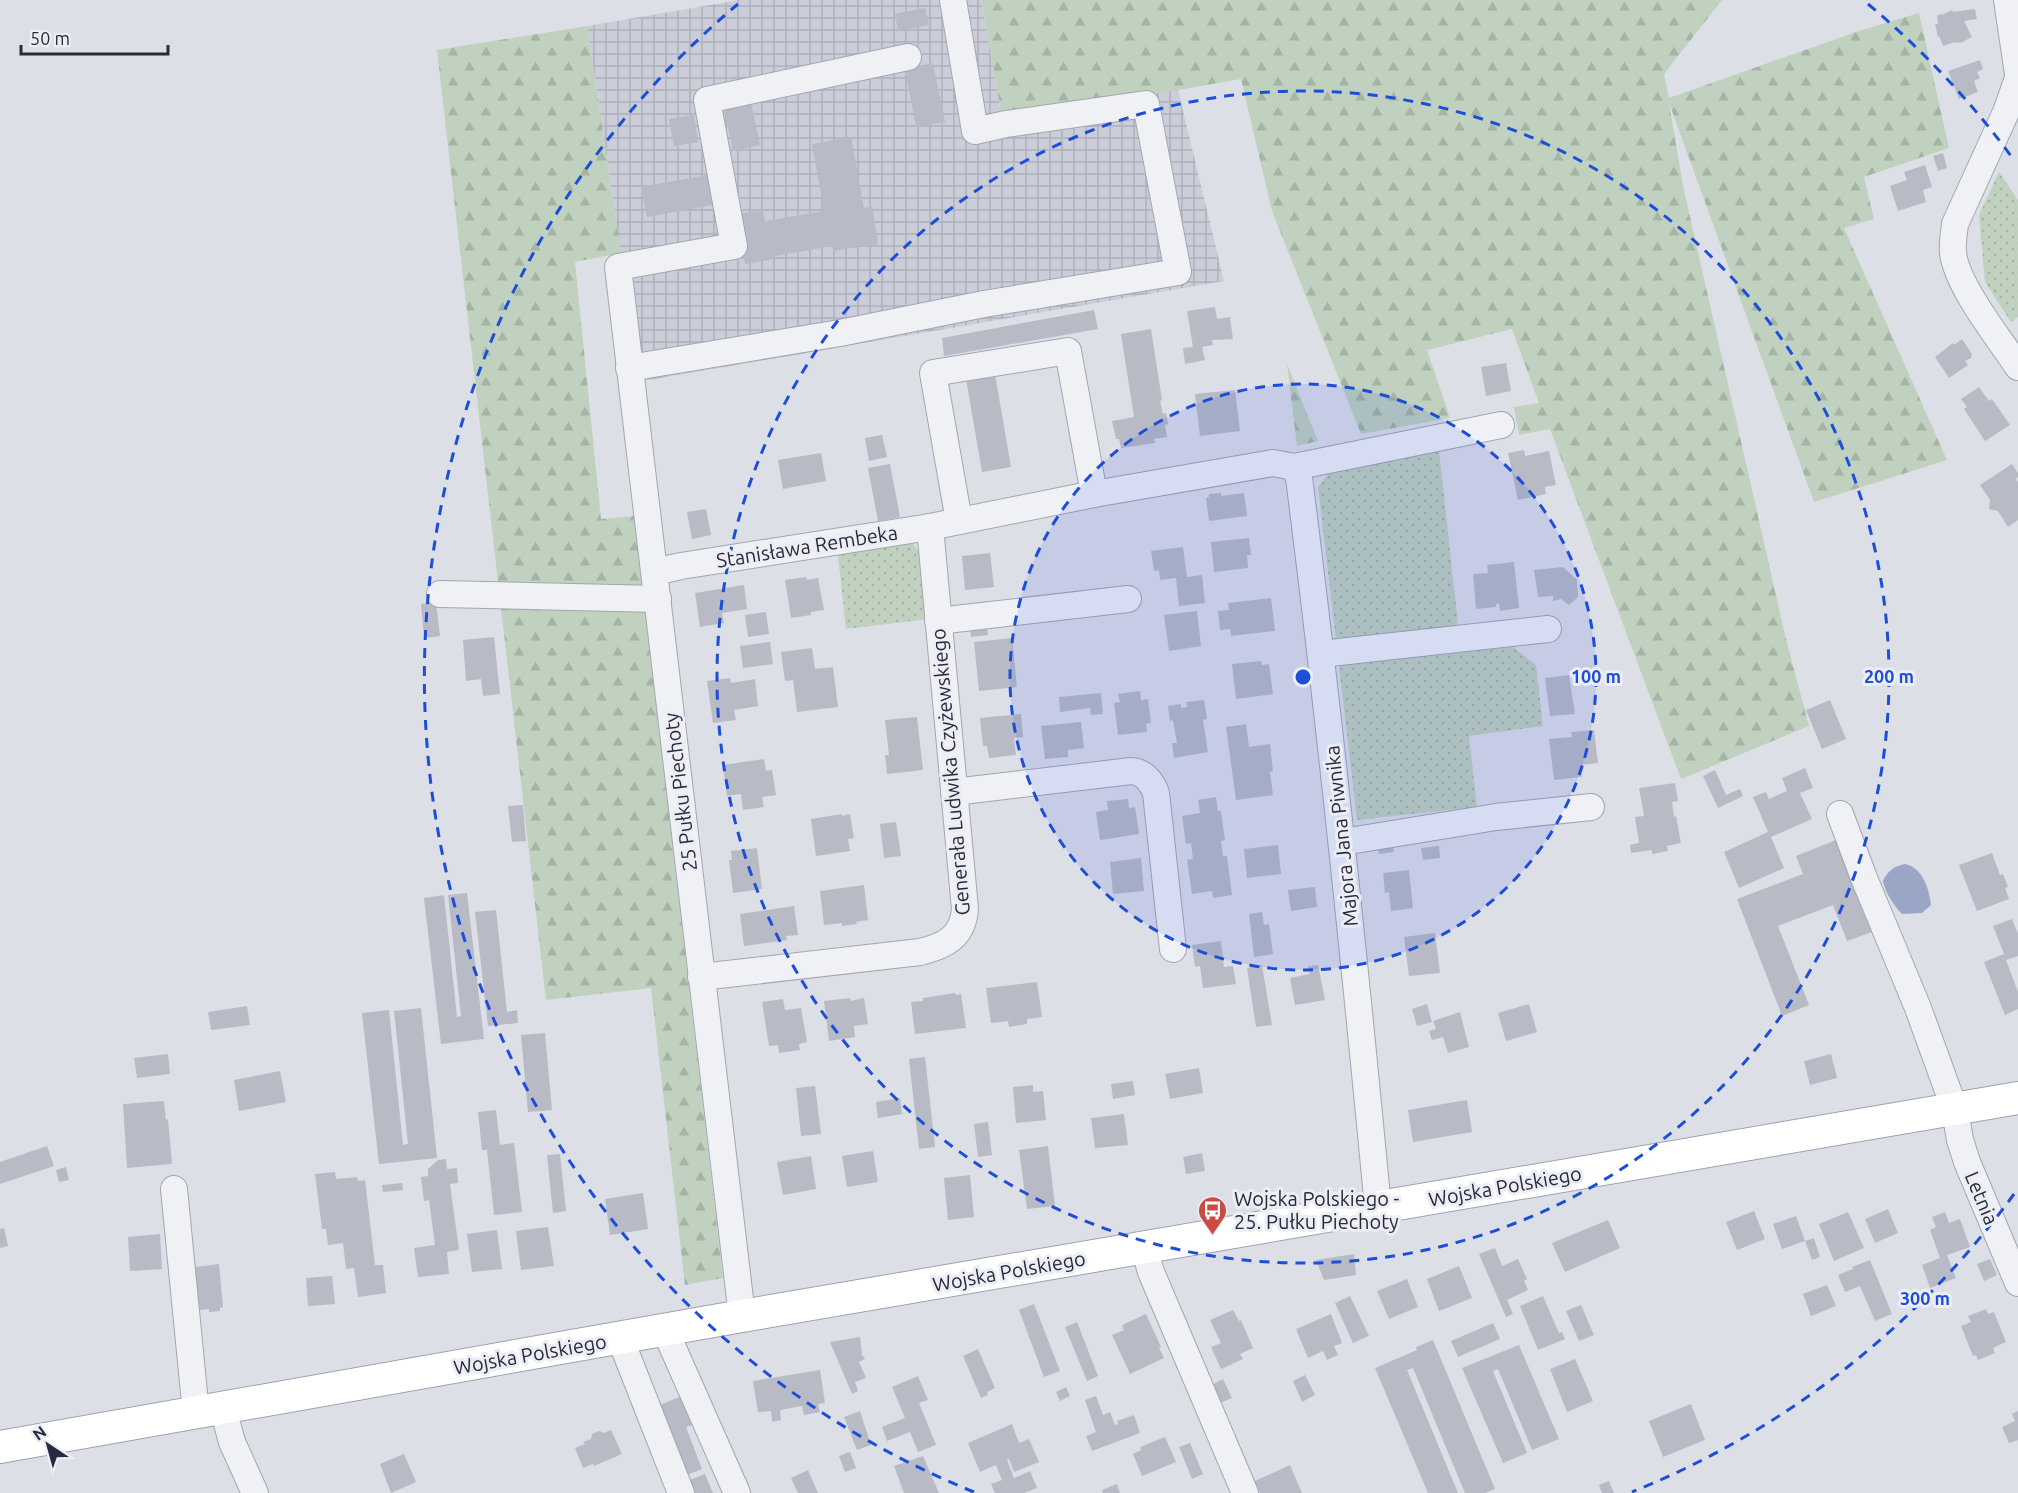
<svg xmlns="http://www.w3.org/2000/svg" width="2018" height="1493" font-family="Ubuntu,sans-serif">
<defs>
<pattern id="industrial-grid" width="8" height="8" patternUnits="userSpaceOnUse" patternTransform="scale(1.5)"><rect width="8" height="8" fill="#cbced9"/><path d="M0 4h8M4 0v8" fill="none" stroke="#aeb1bb"/></pattern>
<pattern id="grass-dots" width="8" height="8" patternUnits="userSpaceOnUse" patternTransform="scale(1.5)"><rect width="8" height="8" fill="#c0d1bf"/><path d="M2 2h.1M6 6h.1" fill="none" stroke="#a5b4a5" stroke-width="1.8" stroke-linecap="round"/></pattern>
<pattern id="forest-firs" width="22" height="20" patternUnits="userSpaceOnUse" patternTransform="scale(1.5)"><rect width="22" height="20" fill="#c0d1bf"/><path d="M5 1l3.5 6h-7zM16 11l3.5 6h-7z" fill="#a5b4a5"/></pattern>
</defs>
<rect width="100%" height="100%" fill="#dddfe7"/>
<polygon fill="url(#industrial-grid)" points="739,0 981,0 1001,111 1178,90 1224,281 643,381 623,267 587,26"/>
<g fill="url(#grass-dots)">
<polygon points="1999,172 2018,200 2018,317 2011,322 1985,282 1979,215"/>
<polygon points="1439,450 1461,652 1513,647 1536,665 1543,726 1469,736 1477,807 1357,820 1318,487 1332,469"/>
<path d="M 911,541 C 929,560 926,594 929,619 L 846,629 L 837,547 Z"/>
</g>
<g fill="url(#forest-firs)">
<polygon points="981,0 1722,0 1664,74 1669,98 1859,31 1919,13 1949,148 1864,177 1874,219 1844,228 1947,460 1814,502 1669,103 1683,186 1785,635 1809,726 1681,779 1550,429 1519,435 1514,407 1539,403 1512,329 1427,350 1450,418 1361,434 1272,211 1241,79 1178,90 1001,111"/>
<polygon points="587,26 621,253 575,262 601,519 634,516 723,1278 685,1285 651,988 546,1000 437,50"/>
<polygon points="1287,364 1318,441 1297,446"/>
</g>
<path fill="#99a6c6" d="M 1905,864 C 1923,868 1929,889 1931,905 L 1922,913 L 1902,914 C 1894,906 1885,892 1883,881 C 1887,871 1895,866 1905,864 Z"/>
<g fill="#b8bac6">
<polygon points="925,8 929,25 898,31 895,14"/>
<polygon points="1975,9 1977,19 1964,21 1972,37 1964,41 1964,42 1955,43 1955,42 1943,46 1939,36 1938,37 1935,24 1938,24 1937,15 1944,14 1952,10 1953,12"/>
<polygon points="1980,60 1983,69 1977,72 1980,78 1974,81 1978,92 1959,99 1948,71"/>
<polygon points="933,63 945,122 916,127 905,69"/>
<polygon points="751,102 760,145 733,151 724,108"/>
<polygon points="694,115 698,142 674,146 669,119"/>
<polygon points="851,137 864,208 872,206 878,244 833,251 832,246 770,257 770,260 745,264 737,214 763,210 765,221 824,211 812,144"/>
<polygon points="1943,153 1947,168 1938,171 1933,156"/>
<polygon points="1925,165 1932,187 1923,190 1926,202 1898,211 1890,186 1907,180 1904,172"/>
<polygon points="712,174 718,204 647,217 641,187"/>
<polygon points="1215,307 1217,319 1230,317 1233,339 1212,340 1213,345 1202,347 1205,360 1185,364 1183,348 1193,347 1187,311"/>
<polygon points="1094,310 1098,329 944,356 942,338"/>
<polygon points="1151,329 1162,400 1160,401 1163,414 1166,413 1168,424 1165,425 1167,437 1154,439 1155,443 1121,448 1119,439 1116,439 1112,421 1134,417 1121,334"/>
<polygon points="1962,339 1972,354 1971,358 1965,361 1968,365 1949,378 1935,357 1953,343 1954,345"/>
<polygon points="1506,363 1511,391 1486,396 1481,367"/>
<polygon points="995,374 1011,467 982,472 966,379"/>
<polygon points="1979,387 1989,401 1992,399 2010,425 1985,441 1964,409 1967,407 1961,399"/>
<polygon points="1235,390 1240,431 1200,436 1195,394"/>
<polygon points="882,435 887,457 869,461 865,438"/>
<polygon points="1524,450 1525,456 1549,451 1556,485 1545,487 1546,494 1518,500 1508,453"/>
<polygon points="821,453 826,481 783,489 778,460"/>
<polygon points="890,464 900,517 878,521 868,468"/>
<polygon points="2012,464 2018,473 2018,477 2016,479 2018,482 2018,520 2008,527 1998,511 1989,509 1990,500 1980,485"/>
<polygon points="1221,493 1221,496 1244,493 1247,516 1209,521 1206,498 1209,497 1209,494"/>
<polygon points="706,509 711,535 692,539 687,512"/>
<polygon points="1249,538 1251,555 1247,555 1248,568 1214,572 1211,542"/>
<polygon points="1183,547 1187,577 1202,575 1205,603 1179,606 1176,578 1160,580 1159,570 1154,571 1151,551"/>
<polygon points="990,553 994,587 965,590 962,556"/>
<polygon points="1514,562 1519,608 1500,611 1499,603 1496,604 1496,607 1476,609 1473,574 1488,573 1487,565"/>
<polygon points="1563,567 1577,580 1578,597 1569,605 1561,599 1553,601 1553,596 1538,597 1534,570"/>
<polygon points="806,577 807,580 818,578 824,610 811,612 811,615 791,618 785,580"/>
<polygon points="744,585 747,609 722,613 724,623 700,627 695,593"/>
<polygon points="1271,598 1275,631 1231,636 1230,629 1220,630 1218,611 1229,610 1228,603"/>
<polygon points="436,602 440,636 424,638 421,604"/>
<polygon points="1197,611 1201,646 1169,651 1164,615"/>
<polygon points="766,612 769,634 748,637 745,615"/>
<polygon points="987,626 988,635 971,637 970,628"/>
<polygon points="494,637 500,694 483,696 481,679 466,681 463,640"/>
<polygon points="1012,638 1017,687 979,691 974,642"/>
<polygon points="770,642 773,664 743,668 740,646"/>
<polygon points="812,648 815,669 833,667 838,707 797,712 793,680 785,681 781,652"/>
<polygon points="1261,661 1262,665 1269,664 1273,694 1236,699 1232,664"/>
<polygon points="1569,675 1575,714 1550,716 1545,678"/>
<polygon points="730,678 731,683 755,679 758,706 734,710 736,720 713,723 707,681"/>
<polygon points="1140,691 1141,700 1148,699 1151,723 1146,724 1147,732 1118,735 1114,703 1120,702 1118,694"/>
<polygon points="1101,693 1103,714 1091,715 1090,708 1060,712 1059,697"/>
<polygon points="1204,700 1207,719 1203,720 1208,752 1174,758 1172,743 1177,743 1173,720 1170,721 1168,706 1181,704 1181,708 1187,707 1186,702"/>
<polygon points="1830,700 1846,739 1822,749 1806,710"/>
<polygon points="1021,714 1023,737 1014,738 1016,755 989,758 987,746 983,746 980,718"/>
<polygon points="917,717 923,770 887,774 885,755 889,755 885,720"/>
<polygon points="1081,722 1084,748 1068,750 1068,757 1045,759 1041,726"/>
<polygon points="1246,724 1249,747 1270,744 1273,771 1270,772 1273,795 1236,800 1226,727"/>
<polygon points="1594,730 1598,763 1581,765 1582,777 1554,780 1549,739 1572,737 1571,732"/>
<polygon points="764,759 766,771 772,770 776,795 762,797 764,807 743,810 741,794 727,796 723,765"/>
<polygon points="1805,768 1813,788 1800,793 1812,819 1771,837 1784,868 1739,888 1724,852 1768,832 1753,797 1766,792 1769,799 1787,791 1782,778"/>
<polygon points="1715,770 1726,795 1740,789 1743,796 1718,808 1703,776"/>
<polygon points="1675,783 1678,801 1672,802 1674,817 1676,816 1681,843 1667,846 1668,851 1652,854 1652,850 1631,853 1630,845 1639,843 1635,817 1644,816 1639,788"/>
<polygon points="1216,797 1218,811 1221,811 1225,840 1221,841 1223,856 1227,856 1232,895 1213,898 1212,891 1192,894 1187,860 1193,859 1191,843 1186,844 1182,816 1200,813 1198,800"/>
<polygon points="1128,799 1129,808 1135,807 1139,834 1100,840 1096,812 1108,810 1107,801"/>
<polygon points="523,805 526,841 512,842 508,806"/>
<polygon points="842,814 842,816 850,814 854,838 848,839 850,851 816,856 811,819"/>
<polygon points="896,822 901,856 884,858 880,824"/>
<polygon points="1836,840 1872,932 1847,941 1833,905 1778,926 1809,1005 1782,1016 1737,899 1803,874 1796,856"/>
<polygon points="1392,841 1394,852 1379,854 1377,844"/>
<polygon points="1278,845 1281,874 1247,878 1244,849"/>
<polygon points="1439,846 1440,858 1423,860 1421,848"/>
<polygon points="757,848 762,889 733,893 729,860 732,860 731,851"/>
<polygon points="1992,853 2000,875 2003,874 2008,887 2005,888 2009,899 1977,911 1959,865"/>
<polygon points="1141,858 1144,891 1113,894 1110,862"/>
<polygon points="1409,870 1413,908 1391,911 1389,892 1385,893 1383,873"/>
<polygon points="864,885 868,920 856,922 857,924 842,926 842,923 824,925 820,891"/>
<polygon points="1315,887 1317,907 1291,911 1288,890"/>
<polygon points="467,893 484,1039 441,1044 424,898 444,895 457,1017 461,1016 448,895"/>
<polygon points="794,906 798,935 786,936 787,940 744,946 740,914"/>
<polygon points="496,910 507,1012 517,1010 518,1023 488,1026 475,912"/>
<polygon points="1262,912 1264,925 1269,924 1273,954 1254,957 1249,914"/>
<polygon points="2012,919 2018,934 2018,956 2006,960 2018,992 2018,1009 2005,1015 1984,962 2004,954 1993,926"/>
<polygon points="1435,933 1440,973 1409,976 1404,937"/>
<polygon points="1221,941 1224,967 1233,966 1236,984 1203,988 1200,966 1195,967 1192,945"/>
<polygon points="1262,965 1272,1025 1256,1027 1247,968"/>
<polygon points="1318,965 1325,1000 1295,1005 1290,978 1310,974 1308,966"/>
<polygon points="1037,982 1042,1017 1027,1019 1027,1024 1009,1027 1008,1021 991,1023 986,988"/>
<polygon points="955,993 956,995 961,994 966,1028 915,1034 911,1002 923,1001 923,998"/>
<polygon points="850,998 850,1001 864,998 868,1024 854,1026 855,1037 829,1041 824,1001"/>
<polygon points="783,999 785,1010 801,1008 807,1042 799,1044 800,1050 779,1053 778,1045 769,1046 762,1002"/>
<polygon points="1427,1004 1432,1022 1417,1026 1412,1009"/>
<polygon points="1529,1004 1537,1032 1506,1041 1498,1013"/>
<polygon points="247,1006 250,1025 211,1030 208,1012"/>
<polygon points="421,1008 437,1158 379,1164 362,1013 389,1010 403,1145 408,1144 394,1011"/>
<polygon points="1460,1012 1469,1047 1448,1053 1443,1037 1432,1040 1429,1031 1436,1029 1433,1021"/>
<polygon points="545,1033 552,1110 528,1112 521,1035"/>
<polygon points="168,1054 170,1074 137,1078 134,1058"/>
<polygon points="1831,1054 1837,1078 1810,1085 1804,1061"/>
<polygon points="925,1057 935,1147 919,1149 909,1059"/>
<polygon points="1199,1068 1203,1093 1170,1099 1165,1074"/>
<polygon points="280,1071 286,1102 239,1111 234,1080"/>
<polygon points="1133,1081 1135,1095 1113,1099 1111,1084"/>
<polygon points="1033,1085 1033,1092 1043,1091 1046,1120 1016,1123 1013,1087"/>
<polygon points="815,1086 821,1134 801,1136 796,1088"/>
<polygon points="900,1098 902,1114 878,1118 876,1102"/>
<polygon points="1467,1100 1472,1132 1413,1142 1408,1110"/>
<polygon points="164,1101 166,1120 168,1119 172,1164 127,1168 123,1104"/>
<polygon points="496,1110 500,1145 514,1143 522,1212 494,1215 487,1150 482,1150 478,1112"/>
<polygon points="1124,1114 1128,1145 1095,1148 1091,1118"/>
<polygon points="988,1122 992,1155 978,1157 974,1124"/>
<polygon points="47,1146 54,1166 0,1184 0,1162"/>
<polygon points="1048,1146 1055,1206 1027,1209 1019,1150"/>
<polygon points="873,1151 878,1182 847,1187 842,1156"/>
<polygon points="1202,1153 1205,1171 1186,1174 1183,1157"/>
<polygon points="560,1154 566,1211 553,1213 547,1155"/>
<polygon points="811,1156 816,1189 783,1195 777,1162"/>
<polygon points="446,1159 447,1169 457,1168 458,1183 450,1184 459,1250 447,1252 449,1274 418,1277 414,1248 435,1245 429,1200 424,1201 421,1177 428,1176 428,1169 438,1160"/>
<polygon points="66,1167 69,1180 59,1182 56,1170"/>
<polygon points="335,1172 336,1179 357,1177 358,1181 365,1180 375,1265 383,1265 386,1293 358,1297 354,1268 346,1269 343,1243 328,1245 326,1229 322,1229 315,1174"/>
<polygon points="970,1175 974,1217 948,1220 944,1178"/>
<polygon points="402,1183 403,1190 383,1192 382,1185"/>
<polygon points="643,1193 648,1229 610,1235 605,1199"/>
<polygon points="1888,1209 1898,1233 1875,1243 1865,1219"/>
<polygon points="1754,1211 1765,1239 1737,1250 1726,1222"/>
<polygon points="1848,1212 1864,1248 1834,1261 1819,1224"/>
<polygon points="1945,1212 1949,1223 1960,1219 1970,1247 1947,1255 1956,1278 1930,1288 1922,1265 1940,1258 1930,1230 1936,1227 1932,1217"/>
<polygon points="1796,1216 1805,1241 1782,1249 1773,1224"/>
<polygon points="1608,1220 1620,1248 1565,1272 1552,1243"/>
<polygon points="548,1227 554,1266 521,1270 516,1231"/>
<polygon points="4,1228 8,1246 0,1248 0,1229"/>
<polygon points="497,1230 502,1269 472,1272 467,1234"/>
<polygon points="160,1234 162,1269 130,1271 128,1237"/>
<polygon points="1814,1238 1820,1257 1812,1260 1805,1241"/>
<polygon points="1495,1248 1502,1266 1518,1259 1527,1279 1524,1281 1528,1290 1507,1300 1513,1314 1506,1317 1479,1254"/>
<polygon points="1354,1254 1356,1275 1324,1280 1316,1260"/>
<polygon points="1990,1259 1997,1275 1984,1281 1977,1264"/>
<polygon points="1870,1260 1892,1314 1875,1321 1860,1286 1845,1292 1838,1275 1853,1269 1852,1267"/>
<polygon points="219,1264 223,1307 220,1308 220,1311 209,1312 209,1309 200,1310 197,1289 194,1289 193,1279 196,1279 195,1267"/>
<polygon points="1459,1266 1472,1298 1439,1311 1427,1279"/>
<polygon points="332,1276 335,1304 308,1306 306,1278"/>
<polygon points="1407,1279 1418,1307 1389,1319 1377,1291"/>
<polygon points="1827,1285 1836,1306 1811,1316 1803,1294"/>
<polygon points="1350,1296 1369,1336 1353,1343 1335,1303"/>
<polygon points="1543,1296 1559,1333 1562,1332 1565,1339 1538,1350 1520,1306"/>
<polygon points="1034,1304 1060,1371 1044,1377 1019,1310"/>
<polygon points="1581,1305 1594,1335 1579,1341 1566,1311"/>
<polygon points="1986,1309 1988,1314 1994,1312 2006,1342 1993,1348 1995,1353 1978,1360 1976,1355 1973,1356 1961,1326 1971,1322 1968,1316"/>
<polygon points="1233,1310 1239,1321 1241,1320 1253,1348 1240,1354 1243,1359 1221,1369 1211,1347 1221,1343 1210,1320"/>
<polygon points="1146,1314 1161,1347 1159,1348 1164,1358 1130,1374 1112,1335 1124,1330 1122,1325"/>
<polygon points="1331,1314 1342,1343 1334,1346 1338,1355 1327,1360 1323,1351 1308,1358 1296,1329"/>
<polygon points="1077,1322 1098,1376 1087,1381 1065,1327"/>
<polygon points="1493,1323 1500,1339 1458,1357 1451,1341"/>
<polygon points="860,1337 862,1355 865,1359 859,1362 866,1378 855,1382 858,1391 852,1394 830,1342"/>
<polygon points="1433,1340 1495,1489 1485,1493 1465,1493 1413,1368 1407,1370 1458,1493 1428,1493 1375,1368 1417,1350 1416,1347"/>
<polygon points="1519,1345 1559,1439 1532,1450 1498,1369 1493,1371 1527,1453 1503,1463 1462,1368"/>
<polygon points="978,1349 995,1388 987,1392 988,1395 981,1398 963,1356"/>
<polygon points="1575,1359 1593,1401 1567,1412 1550,1369"/>
<polygon points="820,1370 825,1403 818,1404 820,1412 804,1415 802,1406 780,1410 781,1420 772,1422 771,1411 758,1412 753,1381"/>
<polygon points="1305,1375 1315,1395 1302,1402 1293,1381"/>
<polygon points="918,1376 928,1400 919,1403 936,1445 918,1452 910,1432 887,1441 882,1427 905,1418 892,1387"/>
<polygon points="1223,1379 1232,1398 1218,1404 1210,1386"/>
<polygon points="1066,1387 1070,1396 1060,1401 1056,1392"/>
<polygon points="682,1396 693,1425 686,1427 702,1469 684,1476 652,1408"/>
<polygon points="1096,1396 1103,1415 1110,1412 1115,1425 1118,1424 1117,1421 1134,1415 1140,1433 1092,1451 1086,1436 1096,1432 1085,1400"/>
<polygon points="1691,1404 1705,1440 1663,1457 1649,1421"/>
<polygon points="860,1411 871,1445 857,1450 844,1417"/>
<polygon points="2018,1411 2018,1440 2009,1443 2002,1427 2015,1421 2012,1414"/>
<polygon points="1012,1424 1019,1443 1029,1439 1039,1462 1014,1472 1009,1459 1007,1460 1014,1478 1030,1471 1037,1488 1024,1493 995,1493 991,1484 1002,1480 996,1465 980,1472 968,1443"/>
<polygon points="611,1430 622,1454 594,1466 593,1464 583,1468 575,1448 585,1444 583,1442 591,1439 592,1434 599,1431 604,1433"/>
<polygon points="1165,1437 1176,1462 1142,1476 1133,1454 1141,1450 1140,1447"/>
<polygon points="1190,1443 1203,1474 1192,1479 1179,1447"/>
<polygon points="850,1452 856,1468 845,1472 839,1456"/>
<polygon points="404,1454 416,1482 391,1493 380,1464"/>
<polygon points="923,1456 939,1493 904,1493 894,1466"/>
<polygon points="1290,1465 1302,1493 1260,1493 1255,1481"/>
<polygon points="808,1470 818,1493 798,1493 791,1478"/>
<polygon points="705,1474 713,1493 692,1493 687,1481"/>
<polygon points="1609,1481 1614,1493 1602,1493 1599,1485"/>
<polygon points="1117,1484 1120,1493 1103,1493 1102,1490"/>
</g>
<g fill="none" stroke-linecap="round" stroke-linejoin="round">
<defs>
<g id="minor">
<polyline points="2007,0 2018,74"/>
<path d="M 2018,78 L 2006,112 L 1955,224 C 1954,234 1952,243 1953,253 C 1957,286 1999,338 2018,367"/>
<polyline points="629,368 840,333 984,304 1178,272 1146,104 1006,124 975,131 953,0"/>
<path d="M 1294,467 L 1299,478 C 1330,721 1355,964 1378,1208"/>
<polyline points="959,521 933,373 1068,351 1094,494"/>
<polyline points="655,572 681,566 930,527 1094,494 1273,463 1294,467 1501,425"/>
<polyline points="440,594 658,599"/>
<polyline points="938,621 1128,599"/>
<polyline points="1321,654 1548,629"/>
<path d="M 954,792 L 1131,771 C 1143,771 1152,782 1156,793 L 1173,949"/>
<polyline points="1840,814 1864,878 1918,1008 1955,1110 1960,1140 1967,1162 2018,1283"/>
<polyline points="1343,842 1496,817 1591,807"/>
<path d="M 701,977 L 920,952 C 945,946 963,937 965,909 L 930,527"/>
<polyline points="174,1189 196,1413"/>
<polyline points="1144,1247 1151,1272 1245,1493"/>
<polyline points="742,1316 618,267 734,246 707,100 908,57"/>
<polyline points="665,1330 737,1493"/>
<polyline points="620,1338 681,1493"/>
<polyline points="223,1409 232,1442 255,1493"/>
</g>
<polyline id="major" points="0,1447 742,1316 2018,1098"/>
</defs>
<use href="#minor" stroke="#a3a5b1" stroke-width="28"/>
<use href="#major" stroke="#9da1b2" stroke-width="34"/>
<use href="#minor" stroke="#f0f1f5" stroke-width="26"/>
<use href="#major" stroke="#fff" stroke-width="32"/>
</g>
<circle cx="1303" cy="677" r="293" fill="#1d4ed8" fill-opacity=".12"/>
<g fill="none" stroke="#1d4ed8" stroke-width="3" stroke-dasharray="10 8">
<circle cx="1303" cy="677" r="293"/>
<circle cx="1303" cy="677" r="586"/>
<path d="M2014 1194A879 879 0 0 1 1632 1492M974 1492A879 879 0 0 1 738 4M1868 4A879 879 0 0 1 2014 160"/>
</g>
<defs>
<symbol id="bus-pin" viewBox="-11 -11 22 30"><path d="M0 17L-7.5 6A9.5 9.5 0 1 1 7.5 6Z" fill="#ca4a44" stroke="#edeef5"/><path d="M-5-6H5V4H4V6H2V4H-2V6H-4V4H-5ZM-3.5-4V0h7V-4ZM-3.5 1.2v1.5H-2V1.2ZM2 1.2v1.5H3.5V1.2Z" fill="#fff"/></symbol>
</defs>
<g fill-rule="evenodd">
<use href="#bus-pin" x="1196" y="1194" width="33" height="45"/>
</g>
<g text-anchor="middle" dominant-baseline="central" stroke-width="6" stroke-linejoin="round" paint-order="stroke">
<g font-size="20" fill="#272b3d" stroke="#edeef5">
<text transform="translate(807 546) rotate(-9)">Stanisława Rembeka</text>
<text transform="translate(950 772) rotate(-95)">Generała Ludwika Czyżewskiego</text>
<text transform="translate(680 792) rotate(-97)">25 Pułku Piechoty</text>
<text transform="translate(1341 836) rotate(-96)">Majora Jana Piwnika</text>
<text transform="translate(1505 1186) rotate(-10)">Wojska Polskiego</text>
<text transform="translate(1982 1198) rotate(67)">Letnia</text>
<text transform="translate(1009 1271) rotate(-10)">Wojska Polskiego</text>
<text transform="translate(530 1354) rotate(-10)">Wojska Polskiego</text>
</g>
<g font-size="20" fill="#272b3d" stroke="#edeef5" text-anchor="start">
<text x="1234" y="1198">Wojska Polskiego -<tspan x="1234" dy="23">25. Pułku Piechoty</tspan></text>
</g>
</g>
<circle cx="1303" cy="677" r="9" fill="#1d4ed8" stroke="#edeef5" stroke-width="3"/>
<g font-size="18" text-anchor="middle" font-weight="bold" fill="#1d4ed8" stroke="#edeef5" stroke-width="6" stroke-linejoin="round" paint-order="stroke">
<text x="1596" y="683">100 m</text>
<text x="1889" y="683">200 m</text>
<text x="1925" y="1305">300 m</text>
</g>
<g transform="translate(48 1445) rotate(324)" stroke="#edeef5" stroke-width="4.5" paint-order="stroke">
<path d="M0-4.5L10 22L0 15L-10 22Z" fill="#272b3d"/>
<text y="-9" font-size="16" font-weight="bold" text-anchor="middle" fill="#272b3d">N</text>
</g>
<path d="M21 45v9h147v-9" fill="none" stroke="#272b3d" stroke-width="3"/>
<text x="30" y="45" font-size="18" fill="#272b3d" stroke="#edeef5" stroke-width="4.5" paint-order="stroke">50 m</text>
</svg>
